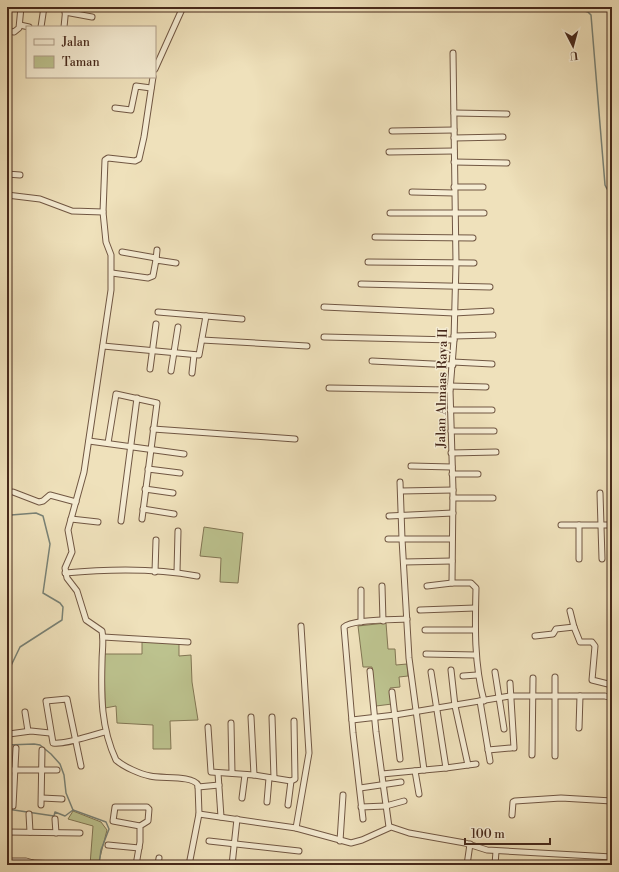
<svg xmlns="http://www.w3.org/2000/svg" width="619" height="872" font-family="'Libre Bodoni',serif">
<rect width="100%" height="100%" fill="#efe1bb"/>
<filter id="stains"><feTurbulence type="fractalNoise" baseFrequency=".005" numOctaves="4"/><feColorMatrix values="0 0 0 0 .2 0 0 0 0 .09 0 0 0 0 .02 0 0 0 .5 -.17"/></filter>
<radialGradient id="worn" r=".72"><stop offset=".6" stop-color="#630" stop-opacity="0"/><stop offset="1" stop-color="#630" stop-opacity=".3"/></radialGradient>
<g fill="#bcc28e" stroke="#827654">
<polygon points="204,527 243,533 238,583 220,582 221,558 200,556"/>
<polygon points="386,623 388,649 395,649 396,665 407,664 408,676 399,677 400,687 390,688 392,704 376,706 372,667 363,667 358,626"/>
<polygon points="142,642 179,643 179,656 191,655 192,682 198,720 170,721 171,749 153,749 153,725 117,723 116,706 105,708 104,654 142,654"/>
<polygon points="73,811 101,822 107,830 98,865 90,865 93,826 68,819"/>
</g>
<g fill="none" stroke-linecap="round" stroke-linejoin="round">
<g stroke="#798276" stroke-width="1.5">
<polyline points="571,7 588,12 591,15 605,185 607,189 612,193"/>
<polyline points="7,674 20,647 62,620 63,607 60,603 43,593 50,544 43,516 36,513 11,515"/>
<polyline points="7,745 34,744 40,745 51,754 60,764 64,775 66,793 73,810 106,822 109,829 101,850 99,865"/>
<polyline points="7,809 54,816 55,812 65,816 73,810"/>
</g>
<defs>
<g id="minor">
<polyline points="65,12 92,17"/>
<polyline points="20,25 29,27"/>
<polyline points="41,27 44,7"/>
<polyline points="64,27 66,7"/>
<polyline points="7,31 14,32 19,28 21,7"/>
<path d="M 453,53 L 456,263 L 454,340 L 450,390 L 453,490 L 452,583 L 471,583 L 476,588 C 475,626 474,664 484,701"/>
<polyline points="155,69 183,7"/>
<path d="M 153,77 L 144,137 L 139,159 L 135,161 L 108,158 L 105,160 L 103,212 L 106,242 L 111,255 L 111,290 L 84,472 L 68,530 L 72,552 L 65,568 L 67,578 L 77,591 L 86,620 L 102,631 C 104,641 102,651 102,662 C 101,696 101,728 116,760 C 124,767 140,774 150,776 C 162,779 192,775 198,785 L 199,814 L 189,865"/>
<polyline points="115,108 131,110 136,86 151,88"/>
<polyline points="454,113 507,114"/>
<polyline points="392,131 454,130"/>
<polyline points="454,138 503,137"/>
<polyline points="389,152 454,151"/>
<polyline points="454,162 507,163"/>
<polyline points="7,174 20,175"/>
<polyline points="454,187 483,187"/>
<polyline points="412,192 454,193"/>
<polyline points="7,195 40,199 72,211 103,212"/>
<polyline points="390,213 484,213"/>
<polyline points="375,237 473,238"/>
<polyline points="122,252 156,258"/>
<polyline points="156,260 157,250"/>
<polyline points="368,262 474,263"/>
<polyline points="112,273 148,278 153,276 156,260 176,263"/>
<polyline points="361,284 490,287"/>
<polyline points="324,307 454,313 491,311"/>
<polyline points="158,312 242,319"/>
<polyline points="454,336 493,335"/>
<polyline points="324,337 454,340"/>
<polyline points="202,340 307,346"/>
<polyline points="103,346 199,355 206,316"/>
<polyline points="372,361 453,365"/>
<polyline points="453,362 492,364"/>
<polyline points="150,369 156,324"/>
<polyline points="171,371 178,327"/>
<polyline points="192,373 194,355"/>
<polyline points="450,386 486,387"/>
<polyline points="329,388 450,390"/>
<polyline points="450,410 492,410"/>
<polyline points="153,429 295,439"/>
<polyline points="451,431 494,431"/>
<polyline points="89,441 184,454"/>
<polyline points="108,443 116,394 157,403 142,519"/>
<polyline points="451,453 496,452"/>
<polyline points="411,466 452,467"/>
<polyline points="148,469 180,473"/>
<polyline points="452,474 478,474"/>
<polyline points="400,482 402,539 409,658 424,770 446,768"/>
<polyline points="145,489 173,493"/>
<polyline points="401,491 453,490"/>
<polyline points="13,492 39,502 43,501 50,495 76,502"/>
<polyline points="600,493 602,559"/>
<polyline points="453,498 493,498"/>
<polyline points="143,509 174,514"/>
<polyline points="389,516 453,513"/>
<polyline points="71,519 98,522"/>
<polyline points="121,521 137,398"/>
<polyline points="561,525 612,525"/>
<polyline points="579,525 579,559"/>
<polyline points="388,539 452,539"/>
<polyline points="404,562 452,561"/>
<polyline points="155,572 156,540"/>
<polyline points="177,572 178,531"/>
<path d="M 65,573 C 108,569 155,568 197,576"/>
<polyline points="382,586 383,621"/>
<polyline points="427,586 452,583"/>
<polyline points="361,590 361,622"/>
<polyline points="420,610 475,608"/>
<polyline points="570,611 574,627 580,642 592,642 595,646 592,680 612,685"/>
<polyline points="425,630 475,630"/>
<polyline points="535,636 553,634 556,629 574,627"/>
<polyline points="103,637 188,642"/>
<polyline points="426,654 476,655"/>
<polyline points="451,670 455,706 468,765 476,764"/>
<polyline points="370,671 376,732 389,827"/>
<polyline points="431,672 446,768 468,765"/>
<polyline points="495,672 504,729"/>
<polyline points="463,676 477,675"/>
<polyline points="510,683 514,748"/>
<polyline points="392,692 400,759"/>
<polyline points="480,701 490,761"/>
<polyline points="25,712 28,731"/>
<polyline points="251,717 254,775"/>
<polyline points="272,717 274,778"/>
<polyline points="352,720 395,715 510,696 605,696 612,698"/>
<polyline points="231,723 232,773"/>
<polyline points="208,727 211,772 254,775 291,781"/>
<polyline points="579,728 580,696"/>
<polyline points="9,734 31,731 50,733"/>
<polyline points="488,750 511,748"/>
<polyline points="532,755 533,678"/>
<polyline points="555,756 555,677"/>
<path d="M 81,766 L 67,699 L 46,701 L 53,743 C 66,745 91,735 105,732"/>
<polyline points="7,770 57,770"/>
<polyline points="415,771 419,794"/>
<polyline points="218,773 221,817"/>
<polyline points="382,774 424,770"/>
<polyline points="198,787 219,785"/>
<polyline points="360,788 401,782"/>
<polyline points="42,798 62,799"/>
<polyline points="242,798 245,775"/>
<polyline points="267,802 269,778"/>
<polyline points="41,805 42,750"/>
<polyline points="288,805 291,781 295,779 294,721"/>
<polyline points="13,806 16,748"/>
<polyline points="361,807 386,806 404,801"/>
<polyline points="29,814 30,832"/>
<polyline points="199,814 296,828 351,843 362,840 391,827 409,833 465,843 487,850 612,857"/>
<polyline points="512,815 513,802 515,801 561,798 612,801"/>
<polyline points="55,819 56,833"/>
<path d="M 363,819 L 353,733 L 344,627 C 351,619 395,620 407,619"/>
<polyline points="296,828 309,753 301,626"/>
<polyline points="7,832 80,833"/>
<polyline points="209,841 299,851"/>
<polyline points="340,841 343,795"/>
<polyline points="108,845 139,848"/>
<polyline points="7,861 26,861 33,863 31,865"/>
<polyline points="33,863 82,865"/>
<polyline points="205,864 213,865"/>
<polyline points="136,865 140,842 140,826 113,821 115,807 147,807 149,809 148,821 140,826"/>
<polyline points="158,865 159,858"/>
<polyline points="232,865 237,819"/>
<polyline points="467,865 470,844"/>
<polyline points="495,865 496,851"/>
</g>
<polyline id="tertiary" points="611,865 612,709"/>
</defs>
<use href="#minor" stroke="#715743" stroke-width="7"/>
<use href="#tertiary" stroke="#715743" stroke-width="8"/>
<use href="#minor" stroke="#f5ecd3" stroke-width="5"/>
<use href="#tertiary" stroke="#f5ecd3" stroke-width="6"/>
</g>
<g text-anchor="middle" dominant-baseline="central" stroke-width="3" stroke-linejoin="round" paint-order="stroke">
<g font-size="13" fill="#47291b" stroke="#f5ecd3">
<text transform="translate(442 388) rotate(-89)">Jalan Almaas Raya II</text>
</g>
</g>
<rect width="619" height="872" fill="none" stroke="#efe1bb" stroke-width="24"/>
<rect x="8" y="8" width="603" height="856" fill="none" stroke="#47291b" stroke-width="2"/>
<rect x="12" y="12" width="595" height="848" fill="none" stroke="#47291b"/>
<rect x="26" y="26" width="130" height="52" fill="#f5ecd3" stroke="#af9e89"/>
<rect x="34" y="39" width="20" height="6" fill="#f5ecd3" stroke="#af9e89"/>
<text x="62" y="46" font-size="12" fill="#47291b">Jalan</text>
<rect x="34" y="56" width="20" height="12" fill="#bcc28e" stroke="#af9e89"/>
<text x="62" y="66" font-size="12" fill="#47291b">Taman</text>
<g transform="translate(573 46) rotate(174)" stroke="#f5ecd3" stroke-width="3" paint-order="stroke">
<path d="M0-3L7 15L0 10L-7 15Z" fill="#47291b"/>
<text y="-6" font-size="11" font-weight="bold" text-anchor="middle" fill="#47291b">U</text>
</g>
<path d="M465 838v6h85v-6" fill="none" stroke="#47291b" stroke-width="2"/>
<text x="471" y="838" font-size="12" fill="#47291b" stroke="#f5ecd3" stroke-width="3" paint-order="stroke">100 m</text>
<rect width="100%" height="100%" filter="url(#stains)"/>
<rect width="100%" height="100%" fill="url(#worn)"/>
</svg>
